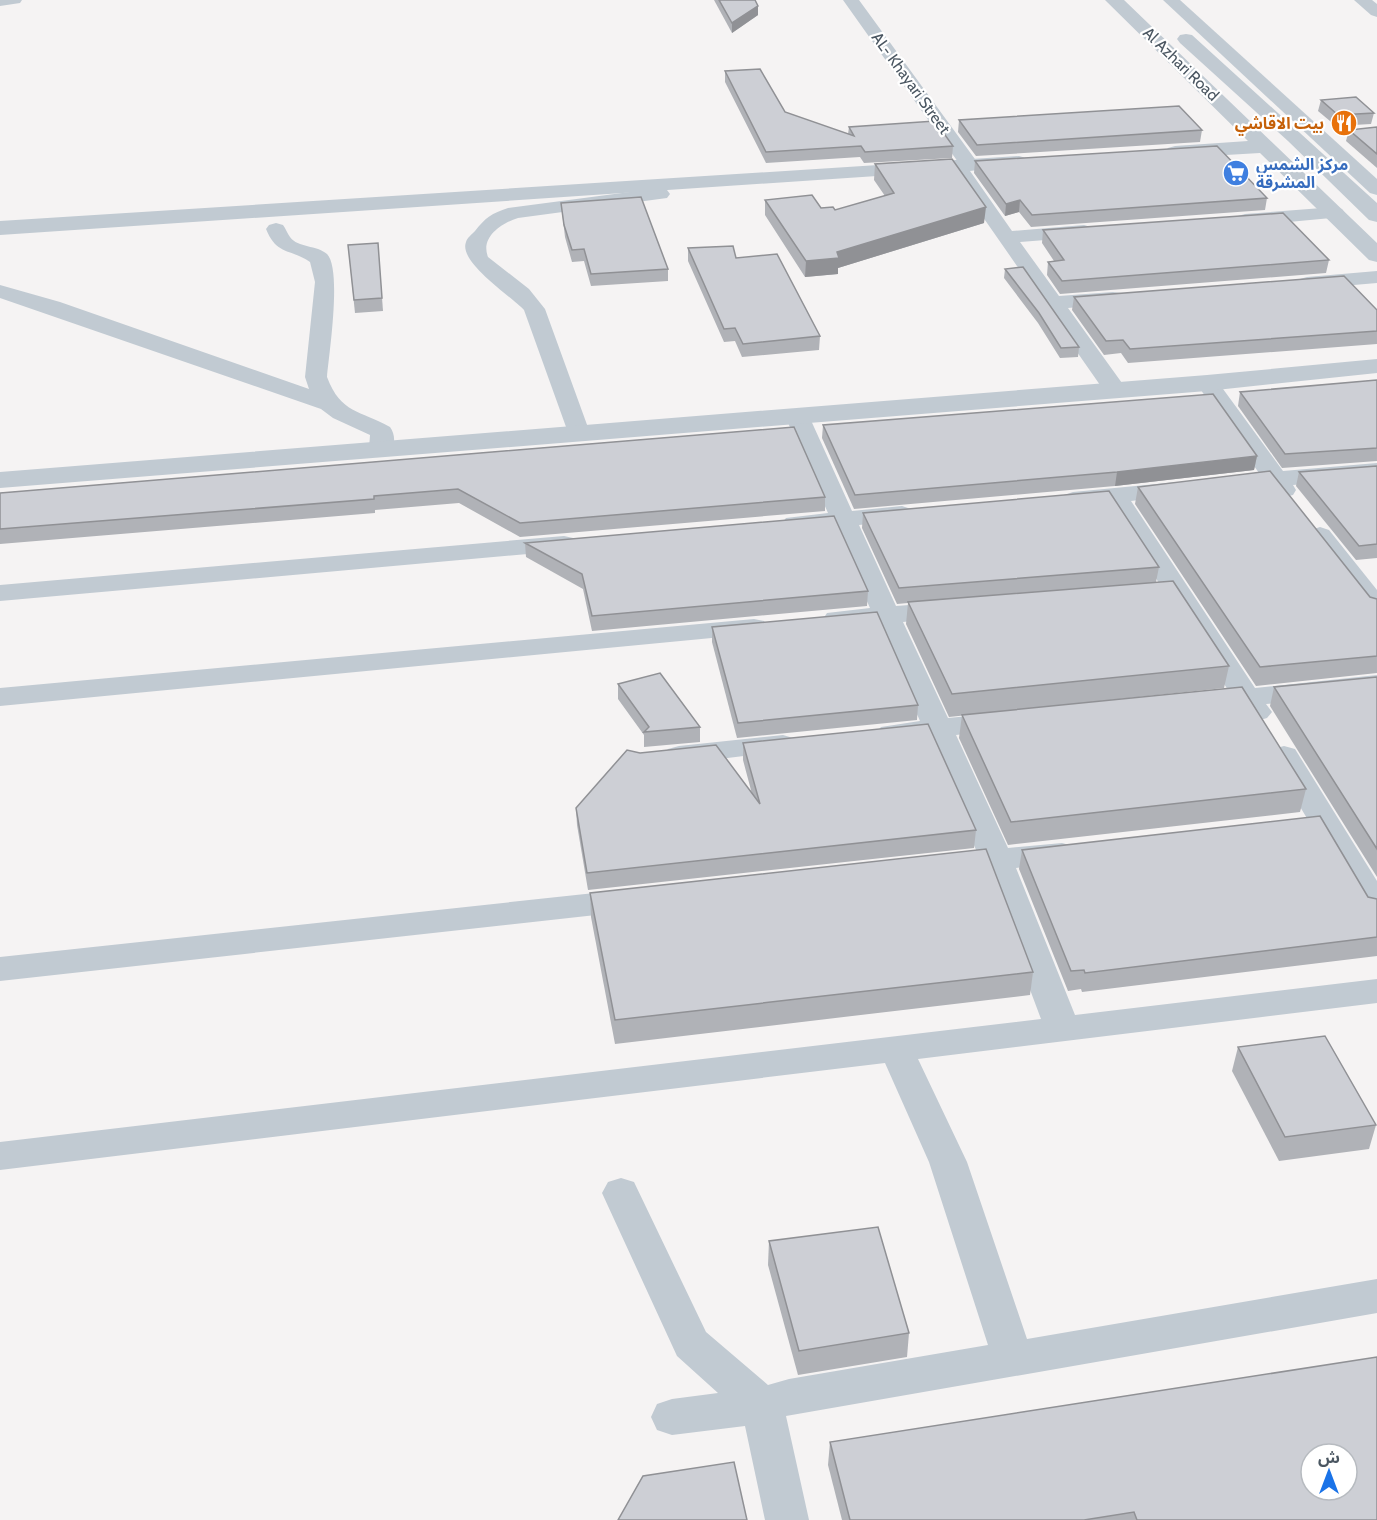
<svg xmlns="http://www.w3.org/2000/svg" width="1377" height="1520" font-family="Cabin,'Noto Sans Arabic',sans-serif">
<rect width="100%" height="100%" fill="#f5f3f3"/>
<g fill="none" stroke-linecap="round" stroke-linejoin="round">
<g fill="#c1cad2" fill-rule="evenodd">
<polygon points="0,0 22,0 20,3 0,6"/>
<polygon points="843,0 859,0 980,166 978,170 970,171 1012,231 1084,225 1091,227 1094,231 1091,235 1084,237 1020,242 1059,296 1113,292 1121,293 1124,298 1121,303 1068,308 1127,390 1123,395 1115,397 1107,395 948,167 950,163 958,162"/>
<polygon points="1163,0 1180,0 1377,179 1377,195 1370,193"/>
<polygon points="1354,0 1372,0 1377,4 1377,17 1371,15"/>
<path d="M 660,188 L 667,190 L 670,194 L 667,198 L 518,218 C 502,223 480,237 488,257 L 529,289 L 545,309 L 590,433 L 586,438 L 578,440 L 570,438 L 524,310 C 511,296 458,262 466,242 C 467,238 472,234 475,231 C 485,218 492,213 508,208 Z"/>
<polygon points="1335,207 1342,209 1345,213 1342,217 1245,226 1238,224 1235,220 1238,216 1245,214"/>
<path d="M 276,223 L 283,225 C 286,229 287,233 290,237 C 298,248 317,245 327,254 C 342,269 329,354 327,377 C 341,414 360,410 390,427 C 396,435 395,446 390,454 L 381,456 L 372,454 L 369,449 L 370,435 L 333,418 L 321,409 L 0,298 L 0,285 L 60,302 L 309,389 L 305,377 L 315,282 L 310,262 C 290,248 277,256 266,229 L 269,225 Z"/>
<polygon points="1377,271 1377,283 1307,289 1300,287 1296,283 1300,279 1307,277"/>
<polygon points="1207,376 1215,378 1283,471 1377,463 1377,477 1293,485 1296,490 1293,495 1284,497 1275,495 1269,487 1237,489 1228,487 1225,482 1228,477 1259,473 1196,383 1199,378"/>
<polygon points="797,409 805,411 809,416 852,511 902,506 911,509 915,514 911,519 859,525 896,606 948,602 958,604 962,610 958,616 903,622 948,718 1001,713 1011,716 1016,722 1011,728 956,735 1008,848 1062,843 1073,846 1078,853 1073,860 1016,868 1075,1015 1377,979 1377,1003 918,1059 967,1162 1027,1339 1377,1279 1377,1313 786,1416 809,1520 765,1520 745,1426 672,1435 657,1430 651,1417 657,1404 672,1399 718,1393 677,1356 602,1193 608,1182 621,1178 634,1182 706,1332 768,1385 789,1379 988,1345 929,1162 885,1063 0,1170 0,1142 1041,1019 986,872 951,875 940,872 935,865 940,858 977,852 927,738 891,742 881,739 876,733 881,727 920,721 877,624 837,627 827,625 823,619 827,613 870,608 834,527 795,531 786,528 782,523 786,518 828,513 785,416 789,411"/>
<polygon points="1177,482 1186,484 1189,489 1186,494 1131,501 1255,688 1377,675 1377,693 1266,704 1272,712 1267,718 1257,721 1247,718 1239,707 1210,710 1200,707 1196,701 1200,695 1228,690 1108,504 1073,508 1064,505 1060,500 1064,495 1073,492"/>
<polygon points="1320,527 1329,530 1377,590 1377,616 1367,614 1307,535 1311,530"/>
<polygon points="564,536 573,538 577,544 573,550 0,601 0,585"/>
<polygon points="754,619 764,621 768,627 764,633 0,706 0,688"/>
<polygon points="783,735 793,738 798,744 793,750 679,764 668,761 664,755 668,749 679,746"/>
<polygon points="1284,746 1295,749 1377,881 1377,918 1365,915 1269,755 1273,749"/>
<polygon points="632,889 644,892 648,900 644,908 632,911 0,981 0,957"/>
</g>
<g fill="#c1cad2" fill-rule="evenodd">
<polygon points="1105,0 1124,0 1377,243 1377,262 1369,260 1260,153 1175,158 1168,156 1165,152 1168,148 1175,146 1248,141"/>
<polygon points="1186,34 1192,35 1377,203 1377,222 1369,220 1288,141 1180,43 1177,39 1180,35"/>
<polygon points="1019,156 1026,158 1029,162 1026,166 0,235 0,221"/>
<polygon points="1377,359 1377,373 1207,391 0,488 0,472 1207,375"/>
</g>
</g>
<g fill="#b0b2b7">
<polygon points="714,0 755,0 758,15 732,33"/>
<polygon points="725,71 785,112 848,134 849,127 953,146 952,158 864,163 860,157 766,163 725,82"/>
<polygon points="1321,100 1374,113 1371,124 1336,126 1318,111"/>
<polygon points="959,120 1202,130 1200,142 976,156 958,132"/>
<polygon points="1377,127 1377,168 1346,141 1349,130"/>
<polygon points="975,161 1267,198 1265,210 1031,227 1019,212 1005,216 974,173"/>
<polygon points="875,164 984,223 838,268 838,274 805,277 765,215 765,200 835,210 885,196 874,180"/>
<polygon points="561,203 668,269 668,281 591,286 584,261 572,262 565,237"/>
<polygon points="1043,230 1329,260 1326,273 1060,294 1047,275 1048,262 1054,261 1042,243"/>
<polygon points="378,243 383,311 355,313 348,245"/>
<polygon points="688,248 736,258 820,336 819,350 742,357 735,341 724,342 688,261"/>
<polygon points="1005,269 1079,347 1078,357 1060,358 1038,323 1004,278"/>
<polygon points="1074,297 1377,310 1377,344 1128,363 1121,353 1104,355 1072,310"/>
<polygon points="1377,380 1377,461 1282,468 1238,406 1240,392"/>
<polygon points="823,425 1257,456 1254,470 1115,486 854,509 822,438"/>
<polygon points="794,427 825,497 825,511 520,537 459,503 375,510 375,513 0,544 0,493"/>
<polygon points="1377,466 1377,558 1356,560 1296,486 1299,472"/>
<polygon points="1138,487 1370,597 1377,599 1377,673 1256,686 1135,504"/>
<polygon points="863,513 1159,567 1156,582 1229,666 1224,688 949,717 906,624 908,603 897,604 862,528"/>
<polygon points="525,543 868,591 867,606 592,631 583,589 526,557"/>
<polygon points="712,627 918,705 917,720 737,738 712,642"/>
<polygon points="1377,677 1377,877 1270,706 1274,687"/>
<polygon points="618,684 700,727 700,742 644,747 644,735 618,699"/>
<polygon points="962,715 1306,789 1300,812 1008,845 959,738"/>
<polygon points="743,743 976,830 974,848 588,890 577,825 576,808 752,794 743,760"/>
<polygon points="1022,850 1368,897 1377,899 1377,956 1082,992 1081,989 1068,991 1019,869"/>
<polygon points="590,893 1033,972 1030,995 615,1044 591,917"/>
<polygon points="1238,1047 1376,1125 1369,1149 1279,1161 1232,1071"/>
<polygon points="769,1241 909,1333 907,1357 798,1375 768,1265"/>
<polygon points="830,1442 1377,1520 842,1520 828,1465"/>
</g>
<g fill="#909195">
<polygon points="758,6 758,15 732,33 732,23"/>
<polygon points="1020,200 1019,212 1005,216 1006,204"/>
<polygon points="986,207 984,223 838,268 838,274 805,277 806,261 837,252"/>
<polygon points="1257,456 1254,470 1115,486 1117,472"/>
</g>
<g fill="#cdcfd5" stroke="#909195" stroke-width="1.5" fill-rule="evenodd">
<polygon points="719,0 755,0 758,6 732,23"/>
<polygon points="760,69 785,112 854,136 849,127 935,121 953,146 865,152 861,146 766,152 725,71"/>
<polygon points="1356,97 1374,113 1338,115 1321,100"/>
<polygon points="1179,106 1202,130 977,145 959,120"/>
<polygon points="1377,127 1377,154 1349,130"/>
<polygon points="1217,146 1267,198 1032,215 1020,200 1006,204 975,161"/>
<polygon points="952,159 986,207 837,252 839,258 806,261 765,200 812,195 821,208 833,207 835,210 894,193 875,164"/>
<polygon points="641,197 668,269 591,274 584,249 572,250 564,225 561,203"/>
<polygon points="1283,213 1329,260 1062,281 1048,262 1064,260 1043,230"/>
<polygon points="378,243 382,298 354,300 348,245"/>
<polygon points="733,246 736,258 777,254 820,336 743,344 735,328 724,329 688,248"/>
<polygon points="1023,267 1079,347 1061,348 1039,313 1005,269"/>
<polygon points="1344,276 1377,310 1377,331 1130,349 1123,340 1106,341 1074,297"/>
<polygon points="1377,380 1377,448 1285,454 1240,392"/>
<polygon points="1213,394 1257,456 1117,472 855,495 823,425"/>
<polygon points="794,427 825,497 520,523 458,489 374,496 374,499 0,529 0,493"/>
<polygon points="1377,466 1377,544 1359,546 1299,472"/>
<polygon points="1270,471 1370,597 1377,599 1377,656 1260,667 1138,487"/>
<polygon points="1109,491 1159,567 899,588 863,513"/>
<polygon points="834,516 868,591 592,616 582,574 525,543"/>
<polygon points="1173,581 1229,666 952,694 908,602"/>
<polygon points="877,612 918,705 738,723 712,627"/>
<polygon points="660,673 700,727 644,732 649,727 618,684"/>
<polygon points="1377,677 1377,849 1274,687"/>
<polygon points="1242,687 1306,789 1011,822 962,715"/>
<polygon points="928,724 976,830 587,873 576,808 627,750 640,753 716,745 760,804 743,743"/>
<polygon points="1320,816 1368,897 1377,899 1377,937 1085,973 1084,970 1071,971 1022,850"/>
<polygon points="986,849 1033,972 615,1020 590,893"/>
<polygon points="1325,1036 1376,1125 1285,1137 1238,1047"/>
<polygon points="878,1227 909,1333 799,1351 769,1241"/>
<path d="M 1377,1357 L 1377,1520 L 1137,1520 L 1134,1512 L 1084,1520 L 850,1520 L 830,1442 ZM 1311,1454 L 1347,1454 L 1347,1490 L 1311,1490 Z"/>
<polygon points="734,1462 747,1520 618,1520 643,1476"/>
</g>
<defs>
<symbol id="restaurant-disc" viewBox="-11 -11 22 22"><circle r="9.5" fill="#e8710a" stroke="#fff"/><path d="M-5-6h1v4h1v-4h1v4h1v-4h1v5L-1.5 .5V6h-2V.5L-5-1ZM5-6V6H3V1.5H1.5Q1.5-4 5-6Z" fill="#fff"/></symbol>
<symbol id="supermarket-disc" viewBox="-11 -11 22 22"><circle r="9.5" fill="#3f7fe0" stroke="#fff"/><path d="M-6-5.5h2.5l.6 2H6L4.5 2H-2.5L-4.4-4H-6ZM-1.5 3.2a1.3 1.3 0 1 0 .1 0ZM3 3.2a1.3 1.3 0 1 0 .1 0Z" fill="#fff"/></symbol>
</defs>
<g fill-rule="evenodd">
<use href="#restaurant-disc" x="1329" y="108" width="30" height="30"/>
<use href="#supermarket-disc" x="1221" y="158" width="30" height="30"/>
</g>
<g text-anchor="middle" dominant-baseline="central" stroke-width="4.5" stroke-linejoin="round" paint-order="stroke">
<g font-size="16" fill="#4a5661" stroke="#fff">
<text transform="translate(1181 64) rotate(44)">Al Azhari Road</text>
<text transform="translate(911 83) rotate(54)">AL- Khayari Street</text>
</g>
<g font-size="16" font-weight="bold" fill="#c56008" stroke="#fff" text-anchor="end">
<text x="1324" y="123">بيت الاقاشي</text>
</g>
<g font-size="16" font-weight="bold" fill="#366cbe" stroke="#fff" text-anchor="start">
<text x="1256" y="164">مركز الشمس<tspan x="1256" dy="18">المشرقة</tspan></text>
</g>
</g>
<g transform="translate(1329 1472)"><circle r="28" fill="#ffffff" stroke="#b7bbc0" stroke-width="1.5"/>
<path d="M0-4.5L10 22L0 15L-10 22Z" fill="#1a73e8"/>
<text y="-9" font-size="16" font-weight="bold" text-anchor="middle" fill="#4a5661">ش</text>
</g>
</svg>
